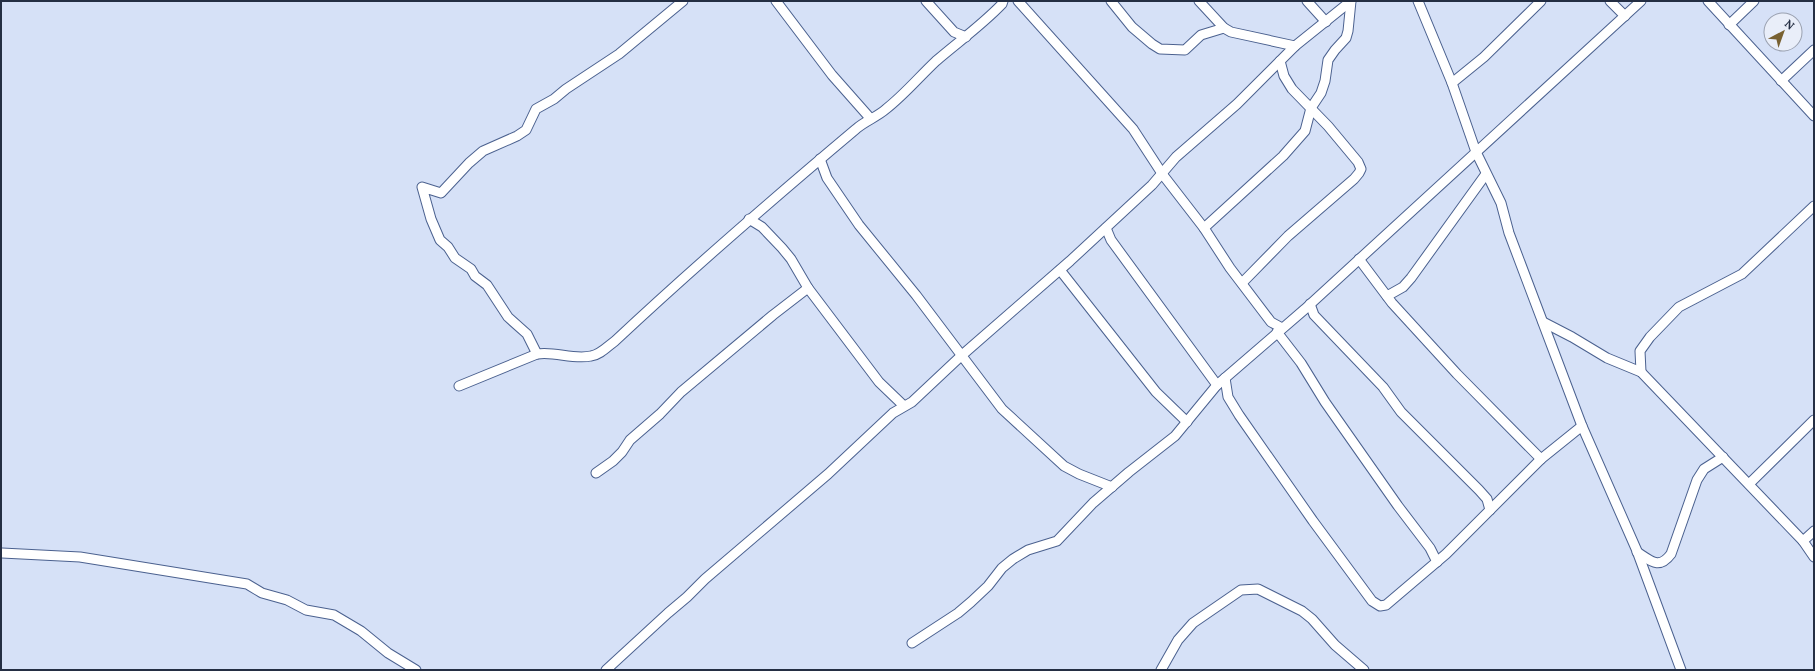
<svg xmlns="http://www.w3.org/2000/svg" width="1815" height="671" font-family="Lora,serif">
<rect width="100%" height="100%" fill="#d6e1f7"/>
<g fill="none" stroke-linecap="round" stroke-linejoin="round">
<defs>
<g id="minor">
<polyline points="776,1 832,75 870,118"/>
<polyline points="926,1 954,32 966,37"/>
<polyline points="1018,1 1133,129 1163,175 1204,228 1230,268 1271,322 1282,328"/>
<polyline points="1111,1 1132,27 1152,44 1160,49 1185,50 1201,35 1224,28"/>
<polyline points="1199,1 1224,28 1231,32 1295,46"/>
<polyline points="1307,1 1326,22"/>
<polyline points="1418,1 1452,83 1476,152 1501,203 1509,233 1582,426 1637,551 1681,670"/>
<polyline points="1610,1 1625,16"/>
<polyline points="1708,1 1814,116"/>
<polyline points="1729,25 1754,1"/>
<polyline points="1781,81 1814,50"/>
<polyline points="1452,83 1484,57 1541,1"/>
<polyline points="820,159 827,178 859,225 916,295 1002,409 1064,466 1079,474 1112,487"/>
<polyline points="749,219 762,227 782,248 791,259 808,288 879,382 904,406"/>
<polyline points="1106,228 1111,240 1217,385"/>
<polyline points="1204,228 1283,156 1305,131 1311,108 1321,93 1325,81 1328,60 1335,50 1346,38 1348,31 1351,1"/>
<polyline points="1359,259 1392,303 1457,374 1541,459"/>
<polyline points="1060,270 1156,392 1187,422"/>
<polyline points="1242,283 1288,236 1354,179 1359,173 1361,169 1358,162 1328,126 1292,89 1284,76 1280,61"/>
<polyline points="1387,296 1403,287 1411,278 1486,174"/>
<polyline points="1310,304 1314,315 1383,387 1401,412 1479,490 1487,499 1490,510"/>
<polyline points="1543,322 1572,337 1607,358 1641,372 1803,541 1814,557"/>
<polyline points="1277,332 1301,363 1325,402 1398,506 1430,548 1437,562"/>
<polyline points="537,354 527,334 508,317 487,285 475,276 471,269 455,258 448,247 440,240 431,219 422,187 441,193 469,163 483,151 517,136 526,130 536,109 554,99 566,89 619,54 683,1"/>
<polyline points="1641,372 1640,351 1650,337 1679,307 1742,274 1814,206"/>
<polyline points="1225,378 1228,397 1239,415 1313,521 1372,601 1380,606 1386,605 1446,554 1541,459 1582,426"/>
<path d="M 459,386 L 537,354 C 555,351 573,360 591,356 C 600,355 608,346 615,341 C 693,268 774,198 856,129 C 865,121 877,117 886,109 C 904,95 919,77 936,61 C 958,42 982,25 1002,4 L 1003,1"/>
<polyline points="596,473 613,461 622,452 630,440 660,414 681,392 773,315 808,288"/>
<polyline points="1749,484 1814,420"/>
<polyline points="1803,541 1814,531"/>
<path d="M 1637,552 C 1651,561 1659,570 1671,554 L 1697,480 L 1704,469 L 1723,457"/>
<polyline points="2,553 80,557 247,584 262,593 287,600 306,610 334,615 361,631 388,653 416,670"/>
<polyline points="912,643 958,613 971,602 988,586 1002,568 1013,559 1028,550 1057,541 1093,503 1129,472 1175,436 1217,385 1305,309 1641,1"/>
<polyline points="606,670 668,613 687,597 705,579 828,474 893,413 912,402 961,356 1070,261 1152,185 1176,157 1237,104 1295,46 1351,1"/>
<polyline points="1161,670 1178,640 1193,623 1241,590 1258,589 1302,611 1312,619 1335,645 1364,670"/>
</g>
</defs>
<use href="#minor" stroke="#4b618f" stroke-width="11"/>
<use href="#minor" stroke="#fff" stroke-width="9"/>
</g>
<rect width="1815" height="671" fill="none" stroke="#242e43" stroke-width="4"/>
<g transform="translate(1783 32) rotate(41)"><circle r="19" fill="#e9eef9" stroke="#9aa1b0"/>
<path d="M0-3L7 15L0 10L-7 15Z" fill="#786131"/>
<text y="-6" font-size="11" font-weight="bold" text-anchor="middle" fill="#242e43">N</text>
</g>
</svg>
